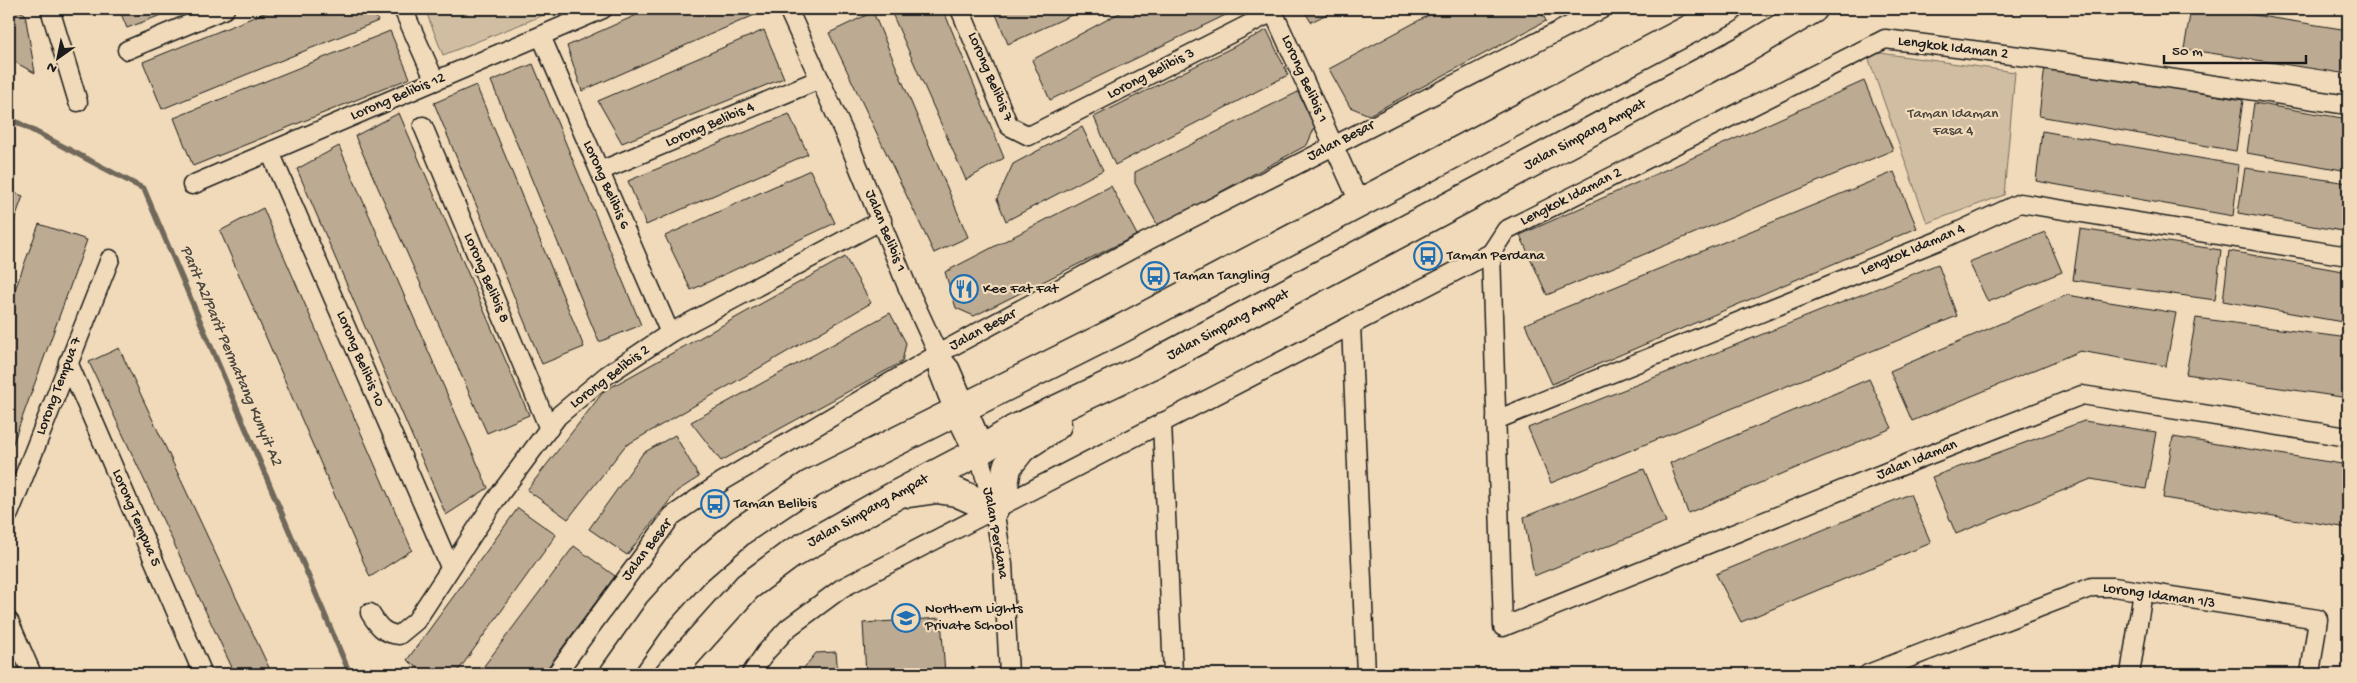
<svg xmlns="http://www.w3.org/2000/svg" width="2357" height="683" font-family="'Gochi Hand',sans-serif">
<rect width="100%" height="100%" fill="#f0dab9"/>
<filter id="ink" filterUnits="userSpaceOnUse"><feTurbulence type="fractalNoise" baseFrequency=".02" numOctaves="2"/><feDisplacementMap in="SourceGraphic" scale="10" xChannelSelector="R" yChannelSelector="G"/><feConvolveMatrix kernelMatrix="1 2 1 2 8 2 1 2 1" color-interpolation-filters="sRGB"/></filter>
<g filter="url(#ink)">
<g fill="#d1bea2" stroke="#766d5f">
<polygon points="425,9 559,9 443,55"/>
<polygon points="1866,51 2015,72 2004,195 1927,223"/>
</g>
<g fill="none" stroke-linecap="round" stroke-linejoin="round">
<polyline stroke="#6f675a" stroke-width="5.5" points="9,118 144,189 350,674"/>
</g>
<g fill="#bcab92" stroke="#1c1c1c">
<polygon points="9,9 16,9 25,14 35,73 9,59"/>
<polygon points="119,9 177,9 127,28"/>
<polygon points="274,9 373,9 378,21 162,109 143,62"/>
<polygon points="650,9 756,9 759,13 582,91 567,46"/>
<polygon points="890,9 943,9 1004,158 966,180"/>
<polygon points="994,9 1085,9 1008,44"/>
<polygon points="1127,9 1238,9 1050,100 1032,60"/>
<polygon points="1303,9 1337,9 1311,22"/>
<polygon points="1440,9 1540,9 1546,21 1369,115 1350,107 1329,69"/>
<polygon points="2191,9 2216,9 2348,30 2348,74 2184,49"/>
<polygon points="873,12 968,237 934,253 829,33"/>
<polygon points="764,30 784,78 622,143 598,101"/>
<polygon points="1267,30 1288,75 1115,165 1094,117"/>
<polygon points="390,31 410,78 193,166 174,118"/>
<polygon points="533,64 641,325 599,342 491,81"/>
<polygon points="2045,66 2243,100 2236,151 2039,116"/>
<polygon points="1864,81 1893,150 1547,295 1520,235"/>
<polygon points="476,85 584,347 542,364 434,103"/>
<polygon points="1298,92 1315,127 1307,145 1158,226 1135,183 1135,172"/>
<polygon points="2254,103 2348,119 2348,171 2247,153"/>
<polygon points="399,113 529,415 487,433 355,136"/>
<polygon points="789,114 808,154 646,225 628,181"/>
<polygon points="1082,127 1103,170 1006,221 997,199 1013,164"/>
<polygon points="2042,131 2239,165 2233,216 2036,181"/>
<polygon points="339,146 488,488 446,515 297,169"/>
<polygon points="2245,168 2348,183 2348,232 2238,213"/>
<polygon points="810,170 835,223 691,290 665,236"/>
<polygon points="1894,172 1917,228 1552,384 1525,324"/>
<polygon points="1111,186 1137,235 974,316 956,308 945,272"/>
<polygon points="9,191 23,196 9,235"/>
<polygon points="263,208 412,550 370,577 220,231"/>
<polygon points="39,224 87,240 9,454 9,306"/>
<polygon points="2080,229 2221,250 2215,300 2073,280"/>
<polygon points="2045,232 2062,272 1988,302 1969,262"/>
<polygon points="2229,251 2348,272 2348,323 2223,301"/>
<polygon points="845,257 871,303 625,446 568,519 527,490 604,391"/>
<polygon points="1938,264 1957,316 1551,483 1528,428"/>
<polygon points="2067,295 2176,313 2166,366 2080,351 1912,421 1890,371"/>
<polygon points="890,313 906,343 902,362 721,461 691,422"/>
<polygon points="2196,318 2348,338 2348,398 2186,374"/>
<polygon points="119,348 272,674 235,674 89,362"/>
<polygon points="1869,379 1892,428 1688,513 1670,463"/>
<polygon points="2084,421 2156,432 2146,489 2091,479 1956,534 1932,477"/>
<polygon points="675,435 699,477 677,491 627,555 589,529 643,453"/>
<polygon points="2173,437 2348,465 2348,528 2163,498"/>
<polygon points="1644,469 1666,522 1534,576 1524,517"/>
<polygon points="1910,494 1931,543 1741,622 1716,574"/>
<polygon points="518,508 556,535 456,674 427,674 407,660"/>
<polygon points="574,546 615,576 543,674 478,674"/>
<polygon points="941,618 945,674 866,674 863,623"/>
<polygon points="836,652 838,674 799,674 816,653"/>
</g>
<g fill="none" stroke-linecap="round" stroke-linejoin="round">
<defs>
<g id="street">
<polyline points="50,9 78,102"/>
<polyline points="403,9 435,81"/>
<polyline points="788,9 850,146 907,286 938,354 938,371 954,412 968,441 978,452"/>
<polyline points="960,9 1009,126 1029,136 1273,12"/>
<polyline points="1272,9 1360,204"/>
<polyline points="541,36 670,333"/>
<polyline points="127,50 225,9"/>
<polyline points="423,126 549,429"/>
<polyline points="270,152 450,567"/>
<polyline points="600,171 820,79"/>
<polyline points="192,185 603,9"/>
<polyline points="1491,253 1503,627 1916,460 2082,395 2348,437"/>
<polyline points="1491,253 1506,230 1885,39 2035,58 2348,105"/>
<polyline points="1351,325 1366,674"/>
<polyline points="940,356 950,368 980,438 978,452 994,509 1003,564 1009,674"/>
<polyline points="68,362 203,674"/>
<polyline points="1496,420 1940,240 2020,203 2348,256"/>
<polyline points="1162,422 1173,674"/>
<polyline points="9,514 110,259"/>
<path d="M 370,613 C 378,626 384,634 399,635 L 416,621 L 494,502 L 558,416 L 607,375 L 670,333 L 882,220"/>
<polyline points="9,621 32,674"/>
<polyline points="556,674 672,516 723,481 938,354 1147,241 1602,9"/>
<polyline points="751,674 766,652 788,628 842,588 1491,253"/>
<polyline points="1868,674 2092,587 2114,587 2318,619 2310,674"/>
<polyline points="2130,674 2143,592"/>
</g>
<g id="highway">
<polyline points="909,493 937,489 956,492 994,509 1004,486 1007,467 1022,448 1057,425"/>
<polyline points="614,674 658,612 695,571 742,530 811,484 1119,330 1728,9"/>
<polyline points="669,674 747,587 790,555 896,495 978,452 1013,430 1153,364 1742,51 1813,9"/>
</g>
</defs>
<use href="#street" stroke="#1c1c1c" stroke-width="21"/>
<use href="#highway" stroke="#1c1c1c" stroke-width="31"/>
<use href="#street" stroke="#f0dab9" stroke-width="18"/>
<use href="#highway" stroke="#f0dab9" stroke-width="28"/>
</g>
</g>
<defs>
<symbol id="bus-ring" viewBox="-11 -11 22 22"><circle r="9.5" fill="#f0dab9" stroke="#1f6fb2" stroke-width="1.5"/><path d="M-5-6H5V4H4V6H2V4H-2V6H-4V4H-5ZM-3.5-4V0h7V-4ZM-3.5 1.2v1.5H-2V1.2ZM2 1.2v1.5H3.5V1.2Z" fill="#1f6fb2"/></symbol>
<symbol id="restaurant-ring" viewBox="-11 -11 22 22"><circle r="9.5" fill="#f0dab9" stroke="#1f6fb2" stroke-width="1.5"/><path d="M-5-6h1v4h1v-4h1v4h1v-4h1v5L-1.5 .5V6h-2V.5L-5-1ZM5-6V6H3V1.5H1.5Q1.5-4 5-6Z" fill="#1f6fb2"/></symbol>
<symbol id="school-ring" viewBox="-11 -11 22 22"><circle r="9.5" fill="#f0dab9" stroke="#1f6fb2" stroke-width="1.5"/><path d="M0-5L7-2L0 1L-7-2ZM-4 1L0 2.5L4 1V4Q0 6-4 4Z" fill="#1f6fb2"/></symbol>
</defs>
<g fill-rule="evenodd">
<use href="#bus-ring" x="1412" y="240" width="32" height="32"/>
<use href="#bus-ring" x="1139" y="260" width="32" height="32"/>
<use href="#restaurant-ring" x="948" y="273" width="32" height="32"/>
<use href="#bus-ring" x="699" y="488" width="32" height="32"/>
<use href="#school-ring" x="890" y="602" width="32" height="32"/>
</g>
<g text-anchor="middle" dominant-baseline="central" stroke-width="4.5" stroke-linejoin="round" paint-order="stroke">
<g font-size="15" fill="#1c1c1c" stroke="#f0dab9">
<text transform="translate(1953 48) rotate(7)">Lengkok Idaman 2</text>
<text transform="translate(1151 74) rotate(-27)">Lorong Belibis 3</text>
<text transform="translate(990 77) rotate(67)">Lorong Belibis 7</text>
<text transform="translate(1304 79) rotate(66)">Lorong Belibis 1</text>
<text transform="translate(398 97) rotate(-23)">Lorong Belibis 12</text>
<text transform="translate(710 125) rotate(-23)">Lorong Belibis 4</text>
<text transform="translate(1585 135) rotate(-28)">Jalan Simpang Ampat</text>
<text transform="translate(1341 141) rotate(-27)">Jalan Besar</text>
<text transform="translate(606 185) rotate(66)">Lorong Belibis 6</text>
<text transform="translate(1571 197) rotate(-27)">Lengkok Idaman 2</text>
<text transform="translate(885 231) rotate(68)">Jalan Belibis 1</text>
<text transform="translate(1913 250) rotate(-23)">Lengkok Idaman 4</text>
<text transform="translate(486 278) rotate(67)">Lorong Belibis 8</text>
<text transform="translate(1228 325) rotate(-28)">Jalan Simpang Ampat</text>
<text transform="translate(983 330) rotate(-28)">Jalan Besar</text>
<text transform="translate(360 359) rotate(67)">Lorong Belibis 10</text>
<text transform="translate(610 377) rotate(-37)">Lorong Belibis 2</text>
<text transform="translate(59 386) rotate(-69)">Lorong Tempua 7</text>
<text transform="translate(1917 460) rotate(-22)">Jalan Idaman</text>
<text transform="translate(868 511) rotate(-29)">Jalan Simpang Ampat</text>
<text transform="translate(136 518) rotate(67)">Lorong Tempua 5</text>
<text transform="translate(995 533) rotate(80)">Jalan Perdana</text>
<text transform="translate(647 550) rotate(-53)">Jalan Besar</text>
<text transform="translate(2159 596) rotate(8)">Lorong Idaman 1/3</text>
</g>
<g font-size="15" fill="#49443e" stroke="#f0dab9">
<text x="1953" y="114">Taman Idaman<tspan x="1953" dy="17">Fasa 4</tspan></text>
</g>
<g font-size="15" fill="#1c1c1c" stroke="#f0dab9" text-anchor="start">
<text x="1447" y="256">Taman Perdana</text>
<text x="1174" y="276">Taman Tangling</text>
<text x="983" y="289">Kee Fat Fat</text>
<text x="734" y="504">Taman Belibis</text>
<text x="925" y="609">Northern Lights<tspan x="925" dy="17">Private School</tspan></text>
</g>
<g font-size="16" font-style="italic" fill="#4d4840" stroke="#f0dab9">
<text transform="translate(230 356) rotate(67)">Parit A2/Parit Permatang Kunyit A2</text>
</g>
</g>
<rect width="2357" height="683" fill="none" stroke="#f0dab9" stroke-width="30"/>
<rect x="15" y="15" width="2327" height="653" fill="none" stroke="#1c1c1c" stroke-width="2" filter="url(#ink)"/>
<g transform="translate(58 58) rotate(213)" stroke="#f0dab9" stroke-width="4" paint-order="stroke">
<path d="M0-4L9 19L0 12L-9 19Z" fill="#1c1c1c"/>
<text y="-8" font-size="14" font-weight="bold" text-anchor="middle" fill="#1c1c1c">N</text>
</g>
<path d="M2164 55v8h142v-8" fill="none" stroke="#1c1c1c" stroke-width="2.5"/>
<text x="2172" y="55" font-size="15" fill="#1c1c1c" stroke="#f0dab9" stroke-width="4" paint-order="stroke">50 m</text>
</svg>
